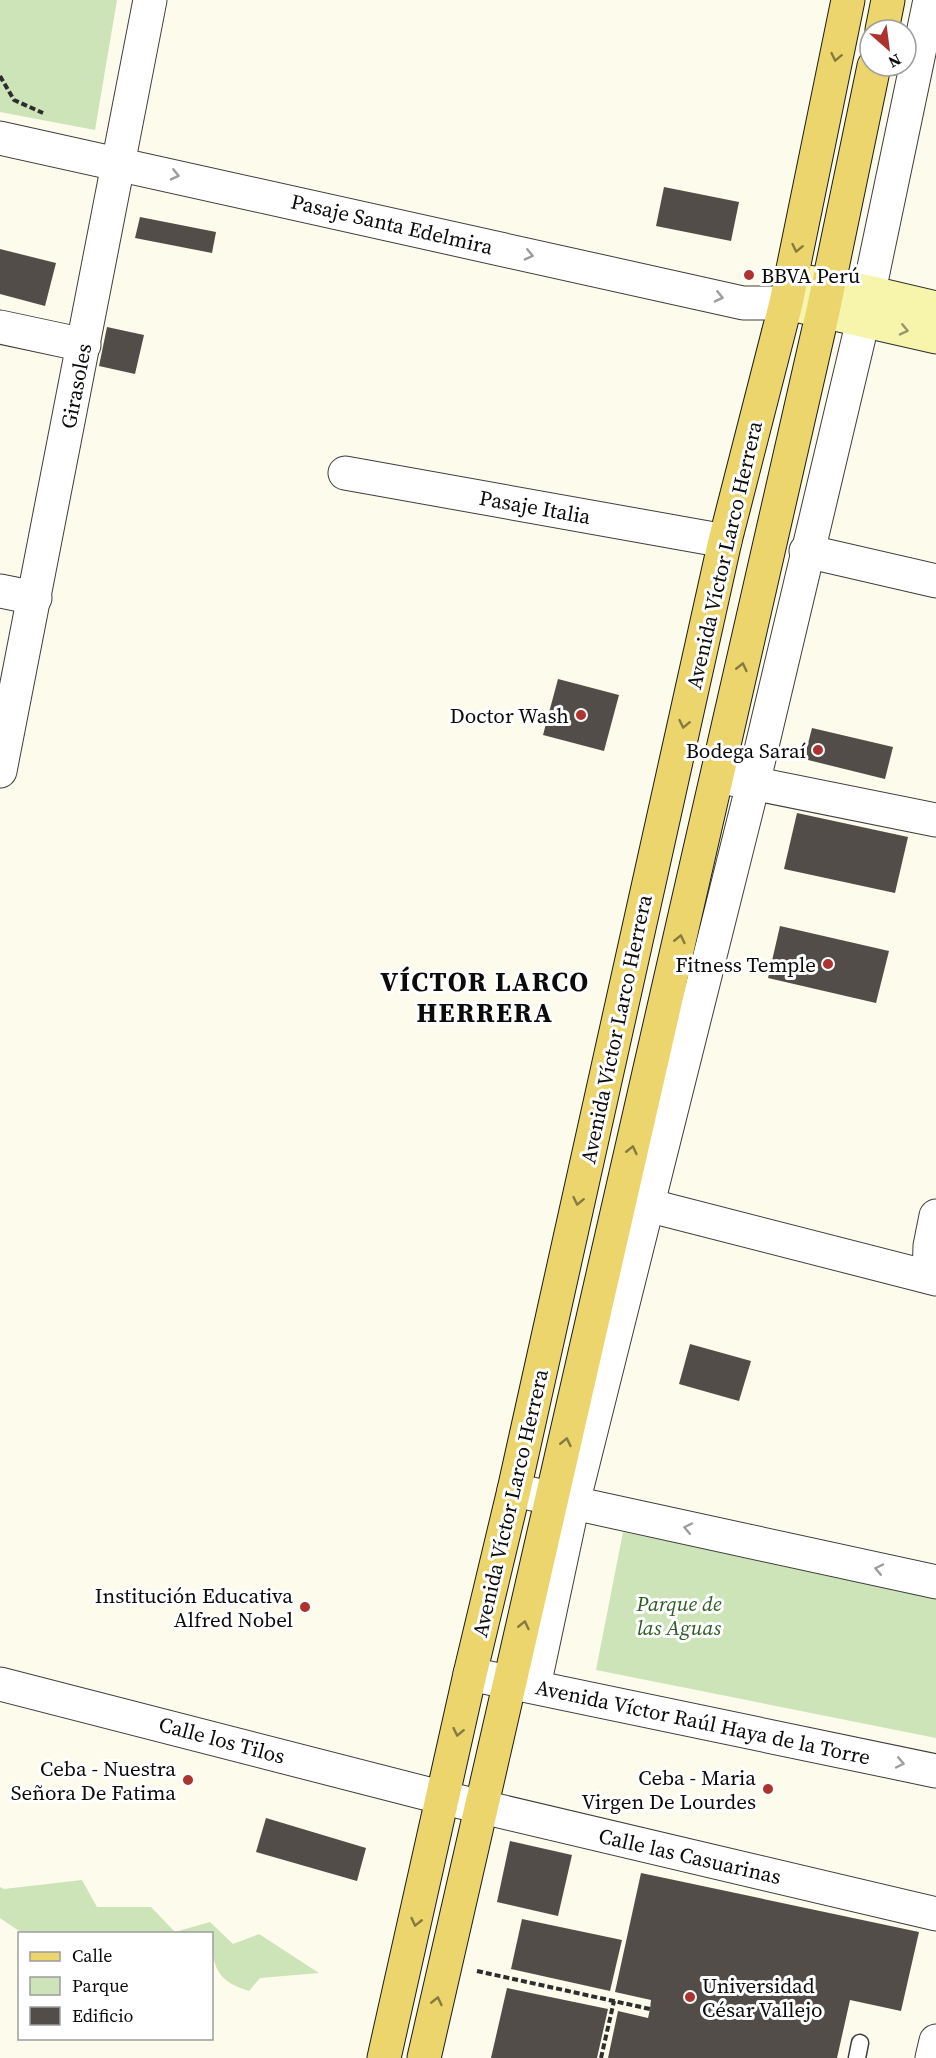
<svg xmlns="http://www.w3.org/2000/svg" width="936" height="2058" font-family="'Source Serif 4',serif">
<rect width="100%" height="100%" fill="#fdfbeb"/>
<g fill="#cce4b8">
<polygon points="0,0 117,0 95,130 0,112"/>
<polygon points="623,1532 936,1594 936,1738 596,1670"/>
<path d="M 82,1880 L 97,1907 L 151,1907 L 175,1932 L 210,1922 L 233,1944 L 259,1934 L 319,1973 L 260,1978 L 249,1991 C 216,1981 212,1966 212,1934 L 22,1933 L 0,1918 L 0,1887 L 4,1889 Z"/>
</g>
<g fill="#524d48">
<polygon points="664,187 739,202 731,241 656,226"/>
<polygon points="140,217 216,232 212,253 135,238"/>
<polygon points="0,249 56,263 45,306 0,294"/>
<polygon points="107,327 144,335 135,374 99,366"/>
<polygon points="558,679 619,695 604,751 543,735"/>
<polygon points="812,728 893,747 885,779 804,759"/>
<polygon points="797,813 908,837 895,893 784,869"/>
<polygon points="780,926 889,951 876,1003 768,978"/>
<polygon points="690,1344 751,1361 739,1401 679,1384"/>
<polygon points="266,1818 366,1848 357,1881 256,1852"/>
<polygon points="510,1841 572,1855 558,1916 497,1902"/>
<polygon points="641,1873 919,1932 901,2011 850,2000 837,2058 608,2058 618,2011 648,2018 650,2009 651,2000 615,1992"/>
<polygon points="522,1919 622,1940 610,1991 511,1969"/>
<polygon points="507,1988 608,2009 597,2058 491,2058"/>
</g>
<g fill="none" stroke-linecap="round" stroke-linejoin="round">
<defs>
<polyline id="lane" points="857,2058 860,2043"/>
<g id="street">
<polyline points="0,138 743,303 786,303"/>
<polyline points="0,327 84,345"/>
<polyline points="345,473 725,541"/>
<polyline points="806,551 936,581"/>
<polyline points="0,591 35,598"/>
<polyline points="0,771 150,0"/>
<polyline points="732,779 936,820"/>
<polyline points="647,1205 936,1279"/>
<polyline points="929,1277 930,1246 936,1216"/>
<polyline points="514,1490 936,1582"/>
<polyline points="470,1674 936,1771"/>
<polyline points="0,1684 444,1798 936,1914"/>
<polyline points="534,1686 573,1503 753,784 863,320 930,0"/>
<polyline points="932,2058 936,2041"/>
</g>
<g id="secondary">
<polyline points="790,279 868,292 936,308"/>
<polyline points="786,303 936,337"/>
</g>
<g id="primary">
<polyline points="882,30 888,0"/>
<polyline points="384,2058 470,1674 514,1490 725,541 786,303 848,0"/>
<polyline points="424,2058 823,311 874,66"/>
</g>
</defs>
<use href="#lane" stroke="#3e3e3e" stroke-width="19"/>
<use href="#street" stroke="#3e3e3e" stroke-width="35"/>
<use href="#secondary" stroke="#2d2d2d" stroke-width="35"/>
<use href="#primary" stroke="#1c1c1c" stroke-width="35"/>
<g stroke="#2d2d2d" stroke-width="4" stroke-dasharray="6 3" stroke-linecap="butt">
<polyline points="0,76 14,100 43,113"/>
<polyline points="477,1971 650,2009"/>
<polyline points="601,2058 614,2001"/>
</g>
<use href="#lane" stroke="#fff" stroke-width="16"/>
<use href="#street" stroke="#fff" stroke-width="33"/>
<use href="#secondary" stroke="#f7f4ac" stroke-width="33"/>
<use href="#primary" stroke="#ecd56c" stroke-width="33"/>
</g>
<defs><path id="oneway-chevron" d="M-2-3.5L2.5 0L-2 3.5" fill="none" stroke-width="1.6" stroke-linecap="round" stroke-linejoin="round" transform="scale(1.5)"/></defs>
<g stroke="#877a40">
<use href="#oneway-chevron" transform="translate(836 57) rotate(102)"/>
<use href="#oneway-chevron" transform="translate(797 248) rotate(102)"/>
<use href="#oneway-chevron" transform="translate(742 667) rotate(-77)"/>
<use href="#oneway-chevron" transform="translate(684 724) rotate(102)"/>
<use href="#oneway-chevron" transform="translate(680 939) rotate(-77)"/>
<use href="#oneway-chevron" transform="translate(632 1150) rotate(-77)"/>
<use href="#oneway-chevron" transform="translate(578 1201) rotate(102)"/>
<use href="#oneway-chevron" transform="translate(566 1442) rotate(-77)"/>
<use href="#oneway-chevron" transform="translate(524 1625) rotate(-77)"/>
<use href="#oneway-chevron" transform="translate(458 1732) rotate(102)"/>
<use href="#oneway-chevron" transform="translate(416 1922) rotate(103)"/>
<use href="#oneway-chevron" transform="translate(437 2001) rotate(-77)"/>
</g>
<g stroke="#9d9d9d">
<use href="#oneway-chevron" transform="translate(175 175) rotate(13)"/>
<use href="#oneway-chevron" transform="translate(529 255) rotate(13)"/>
<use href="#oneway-chevron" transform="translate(719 297) rotate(13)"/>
<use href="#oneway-chevron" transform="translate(688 1528) rotate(-168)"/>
<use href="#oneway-chevron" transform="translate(879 1569) rotate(-168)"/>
<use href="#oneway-chevron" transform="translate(900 1763) rotate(12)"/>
</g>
<use stroke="#99976c" href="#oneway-chevron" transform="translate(904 330) rotate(13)"/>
<g fill="#ad3331" stroke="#fff" stroke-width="2">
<circle cx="749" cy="275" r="6"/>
<circle cx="581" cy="715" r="6"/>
<circle cx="818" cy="750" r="6"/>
<circle cx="828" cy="964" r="6"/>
<circle cx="305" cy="1607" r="6"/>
<circle cx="188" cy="1780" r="6"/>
<circle cx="768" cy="1789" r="6"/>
<circle cx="690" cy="1997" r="6"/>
</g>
<g text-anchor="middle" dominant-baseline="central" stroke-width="6" stroke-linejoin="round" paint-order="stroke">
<g font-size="21" fill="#0b0b0b" stroke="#fff">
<text transform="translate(392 224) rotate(13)">Pasaje Santa Edelmira</text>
<text transform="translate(76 386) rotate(-79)">Girasoles</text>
<text transform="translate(535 507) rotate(10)">Pasaje Italia</text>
<text transform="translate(724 555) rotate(-77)">Avenida Víctor Larco Herrera</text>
<text transform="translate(616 1029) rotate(-78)">Avenida Víctor Larco Herrera</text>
<text transform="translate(510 1503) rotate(-77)">Avenida Víctor Larco Herrera</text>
<text transform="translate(703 1722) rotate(12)">Avenida Víctor Raúl Haya de la Torre</text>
<text transform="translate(222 1740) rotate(15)">Calle los Tilos</text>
<text transform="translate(690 1856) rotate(13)">Calle las Casuarinas</text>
</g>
<g font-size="21" fill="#0b0b0b" stroke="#fff" text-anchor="end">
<text x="761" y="275" text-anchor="start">BBVA Perú</text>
<text x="569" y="715">Doctor Wash</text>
<text x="806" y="750">Bodega Saraí</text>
<text x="816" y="964">Fitness Temple</text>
<text x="293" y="1595">Institución Educativa<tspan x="293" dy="24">Alfred Nobel</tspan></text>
<text x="176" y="1768">Ceba - Nuestra<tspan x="176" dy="24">Señora De Fatima</tspan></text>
<text x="756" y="1777">Ceba - Maria<tspan x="756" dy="24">Virgen De Lourdes</tspan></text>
<text x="702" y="1985" text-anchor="start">Universidad<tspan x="702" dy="24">César Vallejo</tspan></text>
</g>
<g font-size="21" font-style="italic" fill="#2a5c22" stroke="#fff">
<text x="679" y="1603">Parque de<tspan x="679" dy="24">las Aguas</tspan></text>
</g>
<g font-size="27" font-weight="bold" letter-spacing="1.5" fill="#0b0b0b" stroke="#fff">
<text x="485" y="981">VÍCTOR LARCO<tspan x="485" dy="31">HERRERA</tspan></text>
</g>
</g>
<rect x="18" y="1932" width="195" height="108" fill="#ffffff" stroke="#9d9d9d" stroke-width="1.5"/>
<rect x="30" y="1952" width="30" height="9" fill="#ecd56c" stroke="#9d9d9d" stroke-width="1.5"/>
<text x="72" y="1962" font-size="18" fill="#0b0b0b">Calle</text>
<rect x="30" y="1977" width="30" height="18" fill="#cce4b8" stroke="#9d9d9d" stroke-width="1.5"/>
<text x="72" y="1992" font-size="18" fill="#0b0b0b">Parque</text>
<rect x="30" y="2007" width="30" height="18" fill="#524d48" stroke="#9d9d9d" stroke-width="1.5"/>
<text x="72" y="2022" font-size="18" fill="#0b0b0b">Edificio</text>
<g transform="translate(888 48) rotate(152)"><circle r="28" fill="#ffffff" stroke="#9d9d9d" stroke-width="1.5"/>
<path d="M0-4.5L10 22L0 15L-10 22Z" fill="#ad3331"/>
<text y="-9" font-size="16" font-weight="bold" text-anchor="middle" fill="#0b0b0b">N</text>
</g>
</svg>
